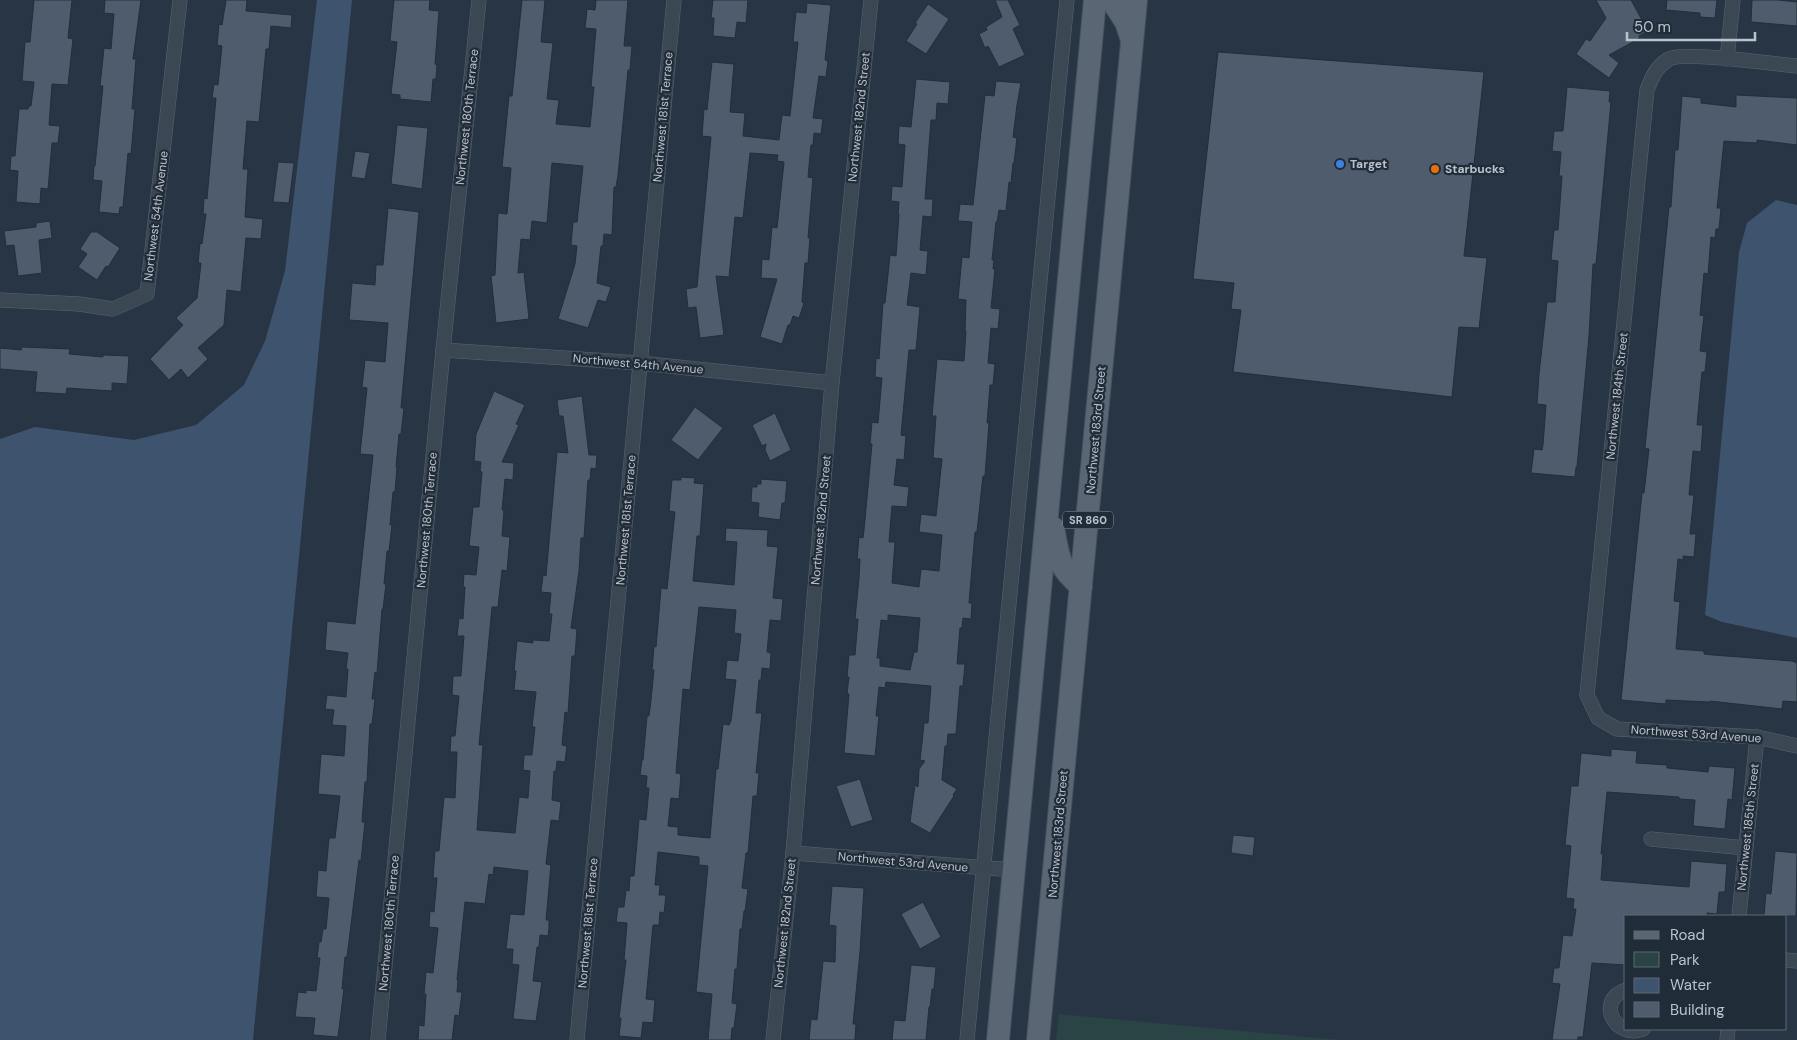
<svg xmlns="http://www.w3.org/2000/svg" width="1797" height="1040" font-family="'DM Sans',sans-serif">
<rect width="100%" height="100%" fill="#283544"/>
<polygon fill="#2a4345" points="1059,1014 1341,1040 1056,1040"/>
<g fill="#3e536d">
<polygon points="317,0 352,0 253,1040 0,1040 0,439 35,427 134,440 196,425 244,385 265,341 285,271"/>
<polygon points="1776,200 1797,205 1797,638 1722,622 1705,615 1739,252 1747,223"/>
</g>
<g fill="#4e5c6d" stroke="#232e3b" fill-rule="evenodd">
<polygon points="34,0 72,0 68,38 73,39 68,85 52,84 49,125 60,126 58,143 52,143 48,189 41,188 40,204 16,202 18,171 10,170 11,156 15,156 19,109 28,109 29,106 31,106 34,82 22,81 25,42 30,42"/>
<polygon points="105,0 141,0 133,59 136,59 132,109 135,109 131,154 128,153 123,207 120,207 119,214 99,212 102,181 93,180 94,166 95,166 103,86 100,86 104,48 111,49 114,14 104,13"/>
<polygon points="226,0 247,0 246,11 292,15 291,28 271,26 269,49 266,49 259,122 247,121 243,169 248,169 245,217 263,219 261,239 246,238 241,292 227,290 224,325 198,348 208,359 188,378 181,369 169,380 150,359 183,325 176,318 197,298 201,263 198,263 200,243 202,244 206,214 203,214 204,198 207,199 216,98 212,98 214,84 218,85 222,46 217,45 219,24 222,25"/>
<polygon points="394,0 430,0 429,10 439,11 435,64 437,65 436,79 433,79 431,102 400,99 400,95 391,94 397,42 390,41"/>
<polygon points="522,0 545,0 541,42 553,43 547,99 559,100 556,124 590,127 594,87 591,87 596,29 585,28 587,9 595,10 596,0 628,0 624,46 632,46 630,70 628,70 618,175 616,187 614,187 612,235 604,234 603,246 601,246 597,283 611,287 606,302 598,300 588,328 558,319 575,264 577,246 571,245 573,222 577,222 583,166 552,163 547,223 532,221 530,240 521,239 518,273 524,272 529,319 496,323 491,276 495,275 498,213 507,214 511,168 502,167 509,96 512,96"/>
<polygon points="713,0 748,0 746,23 737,22 735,38 713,36 714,18 711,18"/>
<polygon points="995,0 1008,0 1020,25 1013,29 1025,55 999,67 988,46 985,48 979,34 987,30 986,27 1002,17"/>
<polygon points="1596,0 1631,0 1648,31 1639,36 1640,38 1609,55 1619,63 1609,78 1576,54 1586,39 1590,41 1606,18"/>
<polygon points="1667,0 1717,0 1715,18 1700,17 1700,13 1666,10"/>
<polygon points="1752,0 1778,0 1797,2 1797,26 1751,22"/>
<polygon points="807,3 831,5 825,60 828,61 826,77 819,76 813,118 823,119 821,134 814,133 813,145 811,145 808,177 813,178 808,238 810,238 808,263 805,263 802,302 804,303 799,318 793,316 790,325 788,325 782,344 760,337 777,279 761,278 762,259 769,260 772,227 777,228 784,162 777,161 778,155 750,153 743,218 735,217 729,277 716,276 724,335 700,338 696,307 688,308 686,289 697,287 711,137 702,136 704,109 707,110 712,62 734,64 730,112 745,113 743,136 779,140 782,115 790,116 798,42 793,42 796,12 806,13"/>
<polygon points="928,4 949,19 926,54 906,41 917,24 915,23"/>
<polygon points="1218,52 1484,72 1464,256 1487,258 1479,328 1459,327 1452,397 1233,372 1241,310 1231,309 1234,283 1193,279"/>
<path d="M 916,79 L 950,82 L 948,104 L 937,103 L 936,120 L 931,120 L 925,199 L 933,199 L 932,217 L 923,216 L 920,250 L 928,251 L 926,275 L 911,273 L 907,305 L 920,307 L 916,350 L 909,350 L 901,435 L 906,436 L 904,460 L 897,459 L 894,485 L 909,487 L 907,507 L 892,506 L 889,542 L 895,542 L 892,583 L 919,587 L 921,569 L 939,571 L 942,535 L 919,532 L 921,514 L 936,516 L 942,459 L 933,458 L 936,416 L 932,416 L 937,359 L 964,361 L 966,331 L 965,331 L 966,300 L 958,299 L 962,257 L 969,258 L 972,222 L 958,221 L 960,204 L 973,205 L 985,95 L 994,96 L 996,81 L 1021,83 L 1017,105 L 1013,137 L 1017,138 L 1014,163 L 1013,163 L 1011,183 L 1009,182 L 1006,211 L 999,210 L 997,222 L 996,222 L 992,260 L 994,260 L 993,269 L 995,269 L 991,308 L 1000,309 L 998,329 L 991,328 L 988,363 L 995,364 L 993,385 L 990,385 L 987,423 L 989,423 L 985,476 L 983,476 L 977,532 L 975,532 L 969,603 L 972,603 L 971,619 L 963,618 L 962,628 L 960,628 L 957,664 L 965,664 L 963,686 L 960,686 L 956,734 L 948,734 L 947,746 L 945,746 L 942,780 L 957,789 L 953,795 L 954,796 L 930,833 L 910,822 L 915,785 L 918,787 L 919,769 L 925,761 L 920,760 L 922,743 L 924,723 L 928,723 L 931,686 L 886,682 L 885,688 L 879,687 L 876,716 L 879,716 L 875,756 L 844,753 L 849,694 L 847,694 L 849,677 L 847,677 L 849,655 L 855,655 L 858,619 L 855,619 L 859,578 L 860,559 L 857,559 L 859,537 L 863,538 L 864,530 L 872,444 L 870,444 L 872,422 L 878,423 L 882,378 L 875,377 L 876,358 L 879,359 L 883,303 L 885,303 L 890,255 L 896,256 L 899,214 L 898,214 L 899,202 L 891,201 L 892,186 L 902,187 L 905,145 L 898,144 L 899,126 L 911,127 ZM 888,615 L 920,618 L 917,652 L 914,652 L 910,670 L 880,666 L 880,658 L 877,658 L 881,620 L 888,621 Z"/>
<polygon points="1567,87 1610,91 1609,102 1611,102 1596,264 1593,264 1589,336 1577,467 1576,467 1575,477 1531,473 1534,449 1542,450 1543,445 1546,405 1537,404 1539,374 1547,302 1555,302 1558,261 1551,260 1554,230 1558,230 1562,176 1559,176 1561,152 1552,151 1554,131 1563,131"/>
<polygon points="1736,95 1797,98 1797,145 1757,140 1757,143 1724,141 1717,208 1721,208 1719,229 1716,229 1715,238 1711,237 1708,274 1704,273 1700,315 1704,316 1700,351 1707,352 1705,372 1702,372 1701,381 1697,425 1703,425 1701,452 1693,451 1689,495 1694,495 1690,534 1696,534 1694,557 1683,556 1683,560 1678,559 1674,601 1680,602 1676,649 1704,651 1704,654 1713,655 1792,661 1797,663 1797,702 1783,701 1782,709 1710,701 1710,702 1666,700 1666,704 1621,700 1642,493 1644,493 1649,449 1645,448 1669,207 1671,207 1675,150 1678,150 1682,96 1701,98 1701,103 1736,107"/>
<polygon points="397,125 428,128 422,189 391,184"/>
<polygon points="355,151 370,153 365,179 351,177"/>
<polygon points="278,162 294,163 289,203 273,202"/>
<polygon points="388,208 419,212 401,408 404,408 401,434 399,434 396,467 397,467 395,492 393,492 390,525 392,525 389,551 387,551 384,584 386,584 383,609 382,609 377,673 375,672 372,699 375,699 372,724 370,724 367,782 365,782 362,822 365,822 361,861 359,860 347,957 345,957 342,989 344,989 338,1037 313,1035 315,1018 295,1017 298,992 306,993 306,990 316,991 320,958 317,958 319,942 321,942 323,929 326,929 329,898 316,897 318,870 326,871 329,838 335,838 340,796 318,794 321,754 344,756 346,726 332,725 334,710 325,709 327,695 346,697 348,669 346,669 348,653 325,650 327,621 355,624 373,455 360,454 367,388 362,387 365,360 385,362 388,323 349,320 352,283 375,285 376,265 383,265"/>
<polygon points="50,221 52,238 39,240 42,273 18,276 14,245 6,246 4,231 36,227 36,223"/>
<polygon points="91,232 97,232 120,248 108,267 106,266 97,280 78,267 87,254 80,249"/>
<polygon points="22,347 70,349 69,354 103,357 103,355 129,356 127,384 112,383 112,391 67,388 66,394 35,392 37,372 0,369 0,348 21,350"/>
<polygon points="494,391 525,405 516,424 519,425 502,462 514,463 513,480 505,479 502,510 504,510 502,536 510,537 507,571 502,570 498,607 492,607 479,745 483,745 477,830 515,833 519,797 528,798 530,771 523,770 524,755 532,755 535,727 532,727 536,692 514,690 516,671 514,671 517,641 533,643 533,640 549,641 552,614 549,614 551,593 541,592 543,575 546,576 557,452 568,453 563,416 559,416 557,400 582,396 589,455 597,455 596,469 591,468 590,480 588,480 584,538 581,538 579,571 571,628 577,629 575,656 572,656 568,713 565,712 562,745 567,746 565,762 557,761 556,771 554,771 552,800 561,802 559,821 551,820 546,864 551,865 546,920 549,920 549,928 548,936 540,935 539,947 537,947 533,981 542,982 536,1021 513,1019 519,965 512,964 513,949 506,949 510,914 524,915 528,871 494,867 493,875 489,874 485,904 465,902 457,980 458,981 457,992 462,992 459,1016 455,1015 452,1040 418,1040 419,1025 424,1026 426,994 424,994 426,972 433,973 438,928 429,927 430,911 434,912 437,878 433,878 435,851 439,851 444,797 455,798 457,752 450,752 451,736 455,736 459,696 452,695 453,676 461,676 464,636 457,636 459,618 463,619 465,587 463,587 464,574 476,575 479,547 469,546 473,507 479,507 482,472 480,471 481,462 474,461 476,434"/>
<polygon points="695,407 723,428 698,460 671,440"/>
<polygon points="775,413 791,450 770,461 765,450 766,444 762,446 752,425"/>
<path d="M 681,477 L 695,478 L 694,483 L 704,484 L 700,536 L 697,536 L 693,581 L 734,585 L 737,542 L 725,541 L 726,528 L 768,530 L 767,546 L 778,547 L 773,598 L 783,599 L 781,621 L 770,620 L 767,652 L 771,653 L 770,669 L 762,668 L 761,680 L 759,680 L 756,713 L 762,713 L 756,773 L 759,773 L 757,796 L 753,796 L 748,853 L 746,853 L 742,888 L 748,889 L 745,911 L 744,911 L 742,929 L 740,929 L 737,969 L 735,969 L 732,1003 L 737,1004 L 734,1028 L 732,1028 L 731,1040 L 708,1040 L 712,994 L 696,992 L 708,866 L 699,865 L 699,857 L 658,852 L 655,885 L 660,885 L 659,895 L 666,895 L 664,913 L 660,912 L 659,925 L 653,925 L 646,999 L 655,1000 L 653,1023 L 643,1022 L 641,1038 L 619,1036 L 621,1018 L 619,1018 L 626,960 L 624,960 L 627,923 L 616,922 L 618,907 L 624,907 L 626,890 L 629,891 L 630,876 L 634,876 L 639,819 L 646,820 L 649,788 L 646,788 L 647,776 L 640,775 L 642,760 L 643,760 L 647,716 L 649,716 L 651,700 L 654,670 L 652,670 L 654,646 L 656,647 L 661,588 L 667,589 L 675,512 L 669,511 L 672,480 L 681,480 ZM 699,607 L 736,610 L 734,633 L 741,634 L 738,661 L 727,660 L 725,679 L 736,680 L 731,721 L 729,725 L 723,724 L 718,769 L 716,769 L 710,838 L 678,835 L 678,827 L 668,826 L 671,798 L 679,799 L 681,774 L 676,773 L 683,689 L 690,690 Z"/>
<polygon points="761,479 787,481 785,503 782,503 780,520 758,517 759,503 751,502 752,487 757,487 757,484 761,484"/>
<polygon points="1611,749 1637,751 1636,763 1667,765 1667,768 1708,772 1709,766 1735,768 1732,800 1728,799 1725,829 1693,826 1695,800 1679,799 1679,797 1607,792 1601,854 1603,854 1601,880 1689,887 1691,861 1727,864 1725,892 1719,892 1717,914 1707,913 1707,916 1626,916 1626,965 1592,963 1583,1037 1578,1037 1578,1040 1552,1040 1560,984 1552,983 1554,968 1559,968 1563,935 1572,936 1576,909 1573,909 1574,899 1566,898 1571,846 1565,845 1571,786 1578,786 1581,753 1611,756"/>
<polygon points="860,779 873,820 851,827 836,786"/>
<polygon points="1233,835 1255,837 1253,856 1231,853"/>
<polygon points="1775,851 1797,853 1796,916 1764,916 1766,893 1771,894"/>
<polygon points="832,886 864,888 860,952 853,1024 856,1024 855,1040 809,1040 811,1019 817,1020 823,961 835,962 836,926 829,925"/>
<polygon points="923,902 941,937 920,949 901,914"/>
<polygon points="911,965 936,967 934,989 932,989 930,1007 929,1007 926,1040 892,1040 894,1020 905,1021"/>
</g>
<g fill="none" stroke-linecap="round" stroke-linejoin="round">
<defs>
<g id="minor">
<polyline points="1727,59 1733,0"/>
<path d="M 1797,66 C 1775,64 1683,51 1669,59 C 1656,67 1652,77 1647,90 L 1587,695 L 1598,718 L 1617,729 L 1757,737 L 1797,746"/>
<polyline points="0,300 79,304 113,309 147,294 180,0"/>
<polyline points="443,350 640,363 832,383"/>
<polyline points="1651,839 1746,848"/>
<polyline points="793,853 1014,870"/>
<polyline points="1739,916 1757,737"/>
<polyline points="1786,960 1797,961"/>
<path d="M 1626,990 C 1595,1000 1615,1040 1643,1029"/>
<polyline points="378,1040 443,350 479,0"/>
<polyline points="577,1040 674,0"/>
<polyline points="773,1040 793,853 832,383 871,0"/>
<polyline points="967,1040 1067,0"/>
<polyline points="1727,1040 1728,1029"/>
</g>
<g id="primary">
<polyline points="1112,0 1126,22 1132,40"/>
<path d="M 1053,528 C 1059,557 1057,566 1081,586"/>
<polyline points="998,1040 1095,0"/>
<polyline points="1038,1040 1136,0"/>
</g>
</defs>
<use href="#minor" stroke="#5b6571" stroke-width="15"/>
<use href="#primary" stroke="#46505d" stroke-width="24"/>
<use href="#minor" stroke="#3c4754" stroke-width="14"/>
<use href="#primary" stroke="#5b6674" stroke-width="22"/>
</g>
<circle fill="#3f7fe0" stroke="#212c39" stroke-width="2" cx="1340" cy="164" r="5"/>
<circle fill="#e8710a" stroke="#212c39" stroke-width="2" cx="1435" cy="169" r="5"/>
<g text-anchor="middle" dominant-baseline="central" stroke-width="4.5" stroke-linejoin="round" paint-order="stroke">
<rect fill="#212c39" stroke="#8c95a1" stroke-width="1" x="1063" y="511.5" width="50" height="17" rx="4"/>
<g font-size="11" font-weight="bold" fill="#bac2cd">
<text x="1088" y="520">SR 860</text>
</g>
<g font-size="12" fill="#bac2cd" stroke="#212c39">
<text transform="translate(467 117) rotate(-84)">Northwest 180th Terrace</text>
<text transform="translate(663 117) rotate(-85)">Northwest 181st Terrace</text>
<text transform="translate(859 117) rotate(-84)">Northwest 182nd Street</text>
<text transform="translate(156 216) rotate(-83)">Northwest 54th Avenue</text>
<text transform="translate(638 364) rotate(5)">Northwest 54th Avenue</text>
<text transform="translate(1617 396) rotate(-84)">Northwest 184th Street</text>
<text transform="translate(1096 430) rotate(-85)">Northwest 183rd Street</text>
<text transform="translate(427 520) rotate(-85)">Northwest 180th Terrace</text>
<text transform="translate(626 520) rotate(-85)">Northwest 181st Terrace</text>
<text transform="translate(821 520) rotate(-85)">Northwest 182nd Street</text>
<text transform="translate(1696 734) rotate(4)">Northwest 53rd Avenue</text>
<text transform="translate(1748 827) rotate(-84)">Northwest 185th Street</text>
<text transform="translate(1058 834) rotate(-85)">Northwest 183rd Street</text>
<text transform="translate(903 862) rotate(5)">Northwest 53rd Avenue</text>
<text transform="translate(389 923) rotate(-85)">Northwest 180th Terrace</text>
<text transform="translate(588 923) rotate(-85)">Northwest 181st Terrace</text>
<text transform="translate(785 923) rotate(-84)">Northwest 182nd Street</text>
</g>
<g font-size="12" font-weight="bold" fill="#bac2cd" stroke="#212c39" text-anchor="start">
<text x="1350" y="164">Target</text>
<text x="1445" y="169">Starbucks</text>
</g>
</g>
<rect x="1624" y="915" width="162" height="115" fill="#212c39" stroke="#5e6874"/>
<rect x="1634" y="931" width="25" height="8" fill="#5b6674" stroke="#5e6874"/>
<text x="1670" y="940" font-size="15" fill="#bac2cd">Road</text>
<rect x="1634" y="952" width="25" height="15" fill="#2a4345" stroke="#5e6874"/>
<text x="1670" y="965" font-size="15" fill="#bac2cd">Park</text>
<rect x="1634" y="978" width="25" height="15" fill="#3e536d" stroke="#5e6874"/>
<text x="1670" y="990" font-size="15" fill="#bac2cd">Water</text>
<rect x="1634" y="1002" width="25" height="15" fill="#4e5c6d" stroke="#5e6874"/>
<text x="1670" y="1015" font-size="15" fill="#bac2cd">Building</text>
<path d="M1627 32v8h128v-8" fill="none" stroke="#bac2cd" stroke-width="2.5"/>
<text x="1634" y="32" font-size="15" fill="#bac2cd" stroke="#212c39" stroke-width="4" paint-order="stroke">50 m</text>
</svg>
